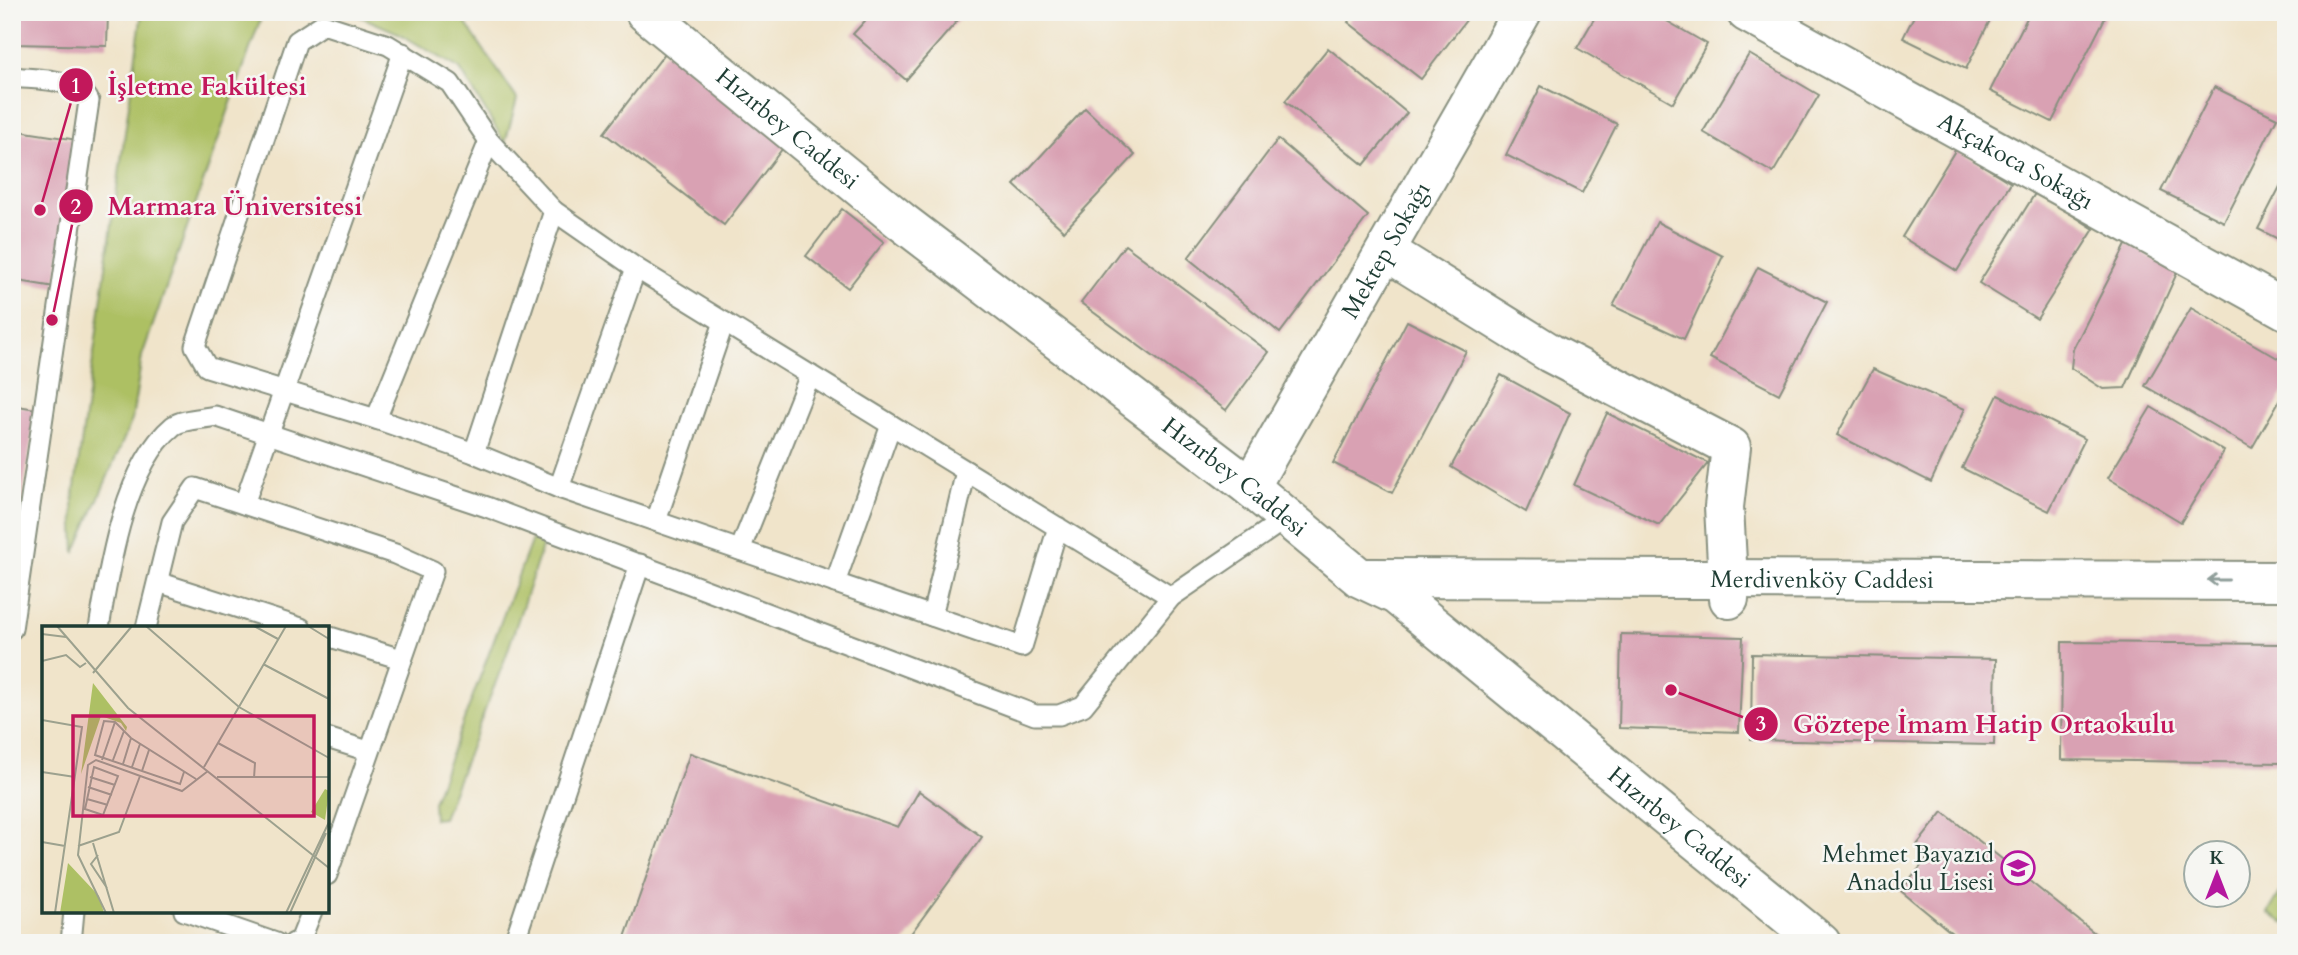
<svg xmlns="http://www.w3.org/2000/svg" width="2298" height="955" font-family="Cardo,serif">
<rect width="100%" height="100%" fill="#f6f6f2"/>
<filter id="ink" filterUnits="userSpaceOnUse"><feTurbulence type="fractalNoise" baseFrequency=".0143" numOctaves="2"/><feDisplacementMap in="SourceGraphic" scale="14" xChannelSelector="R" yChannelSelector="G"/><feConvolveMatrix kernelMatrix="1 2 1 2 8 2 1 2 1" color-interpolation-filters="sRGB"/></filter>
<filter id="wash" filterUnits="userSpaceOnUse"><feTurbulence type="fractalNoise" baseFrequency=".00686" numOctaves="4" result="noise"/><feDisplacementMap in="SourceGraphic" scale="28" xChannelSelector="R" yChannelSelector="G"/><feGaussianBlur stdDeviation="1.57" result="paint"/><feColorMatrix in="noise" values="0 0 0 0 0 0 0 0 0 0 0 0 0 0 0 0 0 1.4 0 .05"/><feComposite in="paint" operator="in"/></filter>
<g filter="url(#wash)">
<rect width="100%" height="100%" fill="#f0e4ca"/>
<g fill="#adc064" stroke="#667e4c" stroke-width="2">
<polygon points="142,12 263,12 142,356 132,420 75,553 73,501"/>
<polygon points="350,12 458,12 517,99 505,143 460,69 398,33"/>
<polygon points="532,539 543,544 506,656 443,818 434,819 433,802"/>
<polygon points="2286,883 2286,924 2268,913"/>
</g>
<g id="blocks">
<g fill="#d9a1b3">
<polygon points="12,12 108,12 107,46 12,44"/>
<polygon points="873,12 965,12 906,80 853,34"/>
<polygon points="1356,12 1466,12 1470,15 1421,79 1348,22"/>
<polygon points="1598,12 1651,12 1707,44 1673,103 1577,48"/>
<polygon points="1916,12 1994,12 1966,69 1903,38"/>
<polygon points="2030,12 2092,12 2105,18 2052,122 1990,91"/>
<polygon points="1328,48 1407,113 1364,165 1285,101"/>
<polygon points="666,52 786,144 724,225 604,133"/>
<polygon points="1749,54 1819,95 1773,173 1703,132"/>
<polygon points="1541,86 1617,124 1582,193 1506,155"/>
<polygon points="2214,87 2277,118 2224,222 2161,191"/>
<polygon points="1085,108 1135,155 1064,231 1014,185"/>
<polygon points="12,130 78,140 55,287 12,280"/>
<polygon points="1278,139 1368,216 1280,333 1188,258"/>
<polygon points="1956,149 2011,183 1957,271 1902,237"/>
<polygon points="2286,175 2286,243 2258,229"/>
<polygon points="2036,192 2094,229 2037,319 1979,283"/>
<polygon points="842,209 884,242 848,288 806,256"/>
<polygon points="1657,222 1723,256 1684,339 1613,306"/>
<polygon points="2127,243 2177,273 2125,388 2103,389 2071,368 2073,349"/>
<polygon points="1125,245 1269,352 1226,410 1081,303"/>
<polygon points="1758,267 1827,302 1779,394 1710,358"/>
<polygon points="2191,308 2286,363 2286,389 2252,448 2145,386"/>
<polygon points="1407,321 1466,351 1392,493 1333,463"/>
<polygon points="1873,369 1965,409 1931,482 1837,435"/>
<polygon points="1501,375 1570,413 1526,512 1451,467"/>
<polygon points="1998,395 2085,439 2049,511 1962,468"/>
<polygon points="12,405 36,409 14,553 12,553"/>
<polygon points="2151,407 2224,451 2181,522 2108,478"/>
<polygon points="1607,413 1708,463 1659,525 1574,485"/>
<polygon points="2286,465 2286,482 2279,479"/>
<polygon points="1621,634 1743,637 1739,732 1619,728"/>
<polygon points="2062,642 2285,644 2284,763 2061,760"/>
<polygon points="1752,654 1996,659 1994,745 1751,740"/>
<polygon points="690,753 898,827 919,791 982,837 904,943 623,943"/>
<polygon points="1943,812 2107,943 1964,943 1901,891 1929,856 1917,845"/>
</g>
</g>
</g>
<g filter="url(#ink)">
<use href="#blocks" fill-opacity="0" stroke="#88907f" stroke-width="2"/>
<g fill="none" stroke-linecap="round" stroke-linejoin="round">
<defs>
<g id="lane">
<path d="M 12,77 C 36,80 78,77 89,101 L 12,629"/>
<polyline points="376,419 489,141"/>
<polyline points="474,453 554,211"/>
<polyline points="559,488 636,268"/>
<polyline points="244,504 403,53"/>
<polyline points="656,521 724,322"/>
<polyline points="1058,527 1022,647 559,488 474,453 376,419 207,367 195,346 297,41 323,24 388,45 450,83 489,141 554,211 636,268 1171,597"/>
<polyline points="740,550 810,375"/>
<polyline points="158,582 301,628"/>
<polyline points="835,583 891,425"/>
<polyline points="932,616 966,471"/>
<path d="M 99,628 C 109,568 124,467 173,426 C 182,419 203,419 215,416 L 487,507 L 1035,715 L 1059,715 L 1083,706 L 1171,597 L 1285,519"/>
<polyline points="146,628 172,522 195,488 395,554 433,571 327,875"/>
<polyline points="327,636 401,659"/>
<polyline points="327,738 368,751"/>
<polyline points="184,911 276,943"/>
<polyline points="71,943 74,911"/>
<polyline points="294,943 300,941 312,911"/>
<polyline points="514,943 640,564"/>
</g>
<g id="street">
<path id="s1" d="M 1746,12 L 2286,310"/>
<polyline points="1386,251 1550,353 1731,447 1724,507 1729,599"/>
<path id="s2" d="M 1250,487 L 1522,12"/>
</g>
<g id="secondary">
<path id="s3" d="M 645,12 L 901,221 L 1250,487 L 1360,578 L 1396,595 L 1821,943"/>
<path id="s4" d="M 1367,578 L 2286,581"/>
</g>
</defs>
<use href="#lane" stroke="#88907f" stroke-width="23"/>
<use href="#street" stroke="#88907f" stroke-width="42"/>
<use href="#secondary" stroke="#88907f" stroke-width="42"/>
<use href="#lane" stroke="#fff" stroke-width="19"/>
<use href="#street" stroke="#fff" stroke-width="38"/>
<use href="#secondary" stroke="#fff" stroke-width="38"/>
</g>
<defs><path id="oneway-shaft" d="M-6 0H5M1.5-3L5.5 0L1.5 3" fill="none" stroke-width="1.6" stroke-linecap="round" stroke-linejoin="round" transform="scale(1.75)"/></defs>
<use stroke="#8f9e9a" href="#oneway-shaft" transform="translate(2218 580) rotate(-180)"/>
</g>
<defs>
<symbol id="school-ring" viewBox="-11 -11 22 22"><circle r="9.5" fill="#f6f6f2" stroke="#b5179e" stroke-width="1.5"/><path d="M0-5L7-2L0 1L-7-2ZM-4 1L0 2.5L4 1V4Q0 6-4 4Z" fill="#b5179e"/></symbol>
</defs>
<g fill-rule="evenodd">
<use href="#school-ring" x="1999" y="849" width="38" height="38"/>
</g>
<g text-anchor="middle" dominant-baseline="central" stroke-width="5" stroke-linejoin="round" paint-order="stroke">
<g font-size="24" fill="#1f3d34" stroke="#f6f6f2">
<text stroke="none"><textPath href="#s3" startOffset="184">Hızırbey Caddesi</textPath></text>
<text stroke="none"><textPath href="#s1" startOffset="308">Akçakoca Sokağı</textPath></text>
<text stroke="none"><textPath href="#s2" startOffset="273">Mektep Sokağı</textPath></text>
<text stroke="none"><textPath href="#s3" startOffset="751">Hızırbey Caddesi</textPath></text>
<text stroke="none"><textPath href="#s4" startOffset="455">Merdivenköy Caddesi</textPath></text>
<text stroke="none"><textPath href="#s3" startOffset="1318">Hızırbey Caddesi</textPath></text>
</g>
<g font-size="24" fill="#1f3d34" stroke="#f6f6f2" text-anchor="end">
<text x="1994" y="854">Mehmet Bayazıd<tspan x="1994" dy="28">Anadolu Lisesi</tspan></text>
</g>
</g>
<g transform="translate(42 626)">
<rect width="287" height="287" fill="#f0e4ca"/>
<path d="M 51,57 L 85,101 L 84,105 L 79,97 L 59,90 L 39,148 ZM 283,163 L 287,165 L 283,194 L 269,186 ZM 26,237 L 57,270 L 62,287 L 18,287 Z" fill="#adc064"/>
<path fill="none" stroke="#9ca18e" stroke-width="2" d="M 15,0 L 86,82 L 287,242M 104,0 L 197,81 L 287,132M 212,0 L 236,13M 266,0 L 287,13M 0,8 L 24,11M 0,35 L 24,29 L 38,41 L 44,37M 221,38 L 287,73M 51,47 L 90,0M 0,94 L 40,101 L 13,287M 176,117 L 213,137 L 212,152M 60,134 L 73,96M 71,134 L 82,105M 81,138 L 89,112M 52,141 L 76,150 L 61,189 L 43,183 ZM 90,141 L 98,118M 162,141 L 244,0M 100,145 L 107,124M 0,146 L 33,151M 142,146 L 138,158 L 53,129 L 62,95 L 73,96 L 89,112 L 154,153M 48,151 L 73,159M 175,151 L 287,151M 46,161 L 70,169M 45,173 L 66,179M 0,216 L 23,220M 51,217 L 72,287M 36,220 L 77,206 L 98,150M 56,229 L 49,238 L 65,262M 64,287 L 36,229 L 46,139 L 54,134 L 140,165 L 166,145M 244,287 L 287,196M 248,287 L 284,207"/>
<path fill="#c2185b" fill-opacity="0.15" stroke="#c2185b" stroke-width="3.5" d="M 31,90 L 272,90 L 272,190 L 31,190 Z"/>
<rect width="287" height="287" fill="none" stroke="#1f3d34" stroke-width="3.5"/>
</g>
<path fill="none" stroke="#c2185b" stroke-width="2.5" d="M40 210L76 85M52 320L76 206M1671 690L1761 724"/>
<g fill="#c2185b" stroke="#f6f6f2" stroke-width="2.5">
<circle cx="40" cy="210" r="7"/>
<circle cx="52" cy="320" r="7"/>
<circle cx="1671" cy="690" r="7"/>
<circle cx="76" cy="85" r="18"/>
<circle cx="76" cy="206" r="18"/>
<circle cx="1761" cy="724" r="18"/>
</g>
<g font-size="21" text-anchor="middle" font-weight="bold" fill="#fff">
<text x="76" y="93">1</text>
<text x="76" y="214">2</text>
<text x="1761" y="731">3</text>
</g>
<g font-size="26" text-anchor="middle" font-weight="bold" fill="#c2185b" stroke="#f6f6f2" stroke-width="5" stroke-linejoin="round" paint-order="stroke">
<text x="207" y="95">İşletme Fakültesi</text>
<text x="235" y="215">Marmara Üniversitesi</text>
<text x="1984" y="733">Göztepe İmam Hatip Ortaokulu</text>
</g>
<rect width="2298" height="955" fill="none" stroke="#f6f6f2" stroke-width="42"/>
<g transform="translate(2217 874)"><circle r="33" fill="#f6f6f2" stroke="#a0aca6" stroke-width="2"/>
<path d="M0-5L12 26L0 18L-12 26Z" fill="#b5179e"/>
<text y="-10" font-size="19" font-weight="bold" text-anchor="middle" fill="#1f3d34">K</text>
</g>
</svg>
